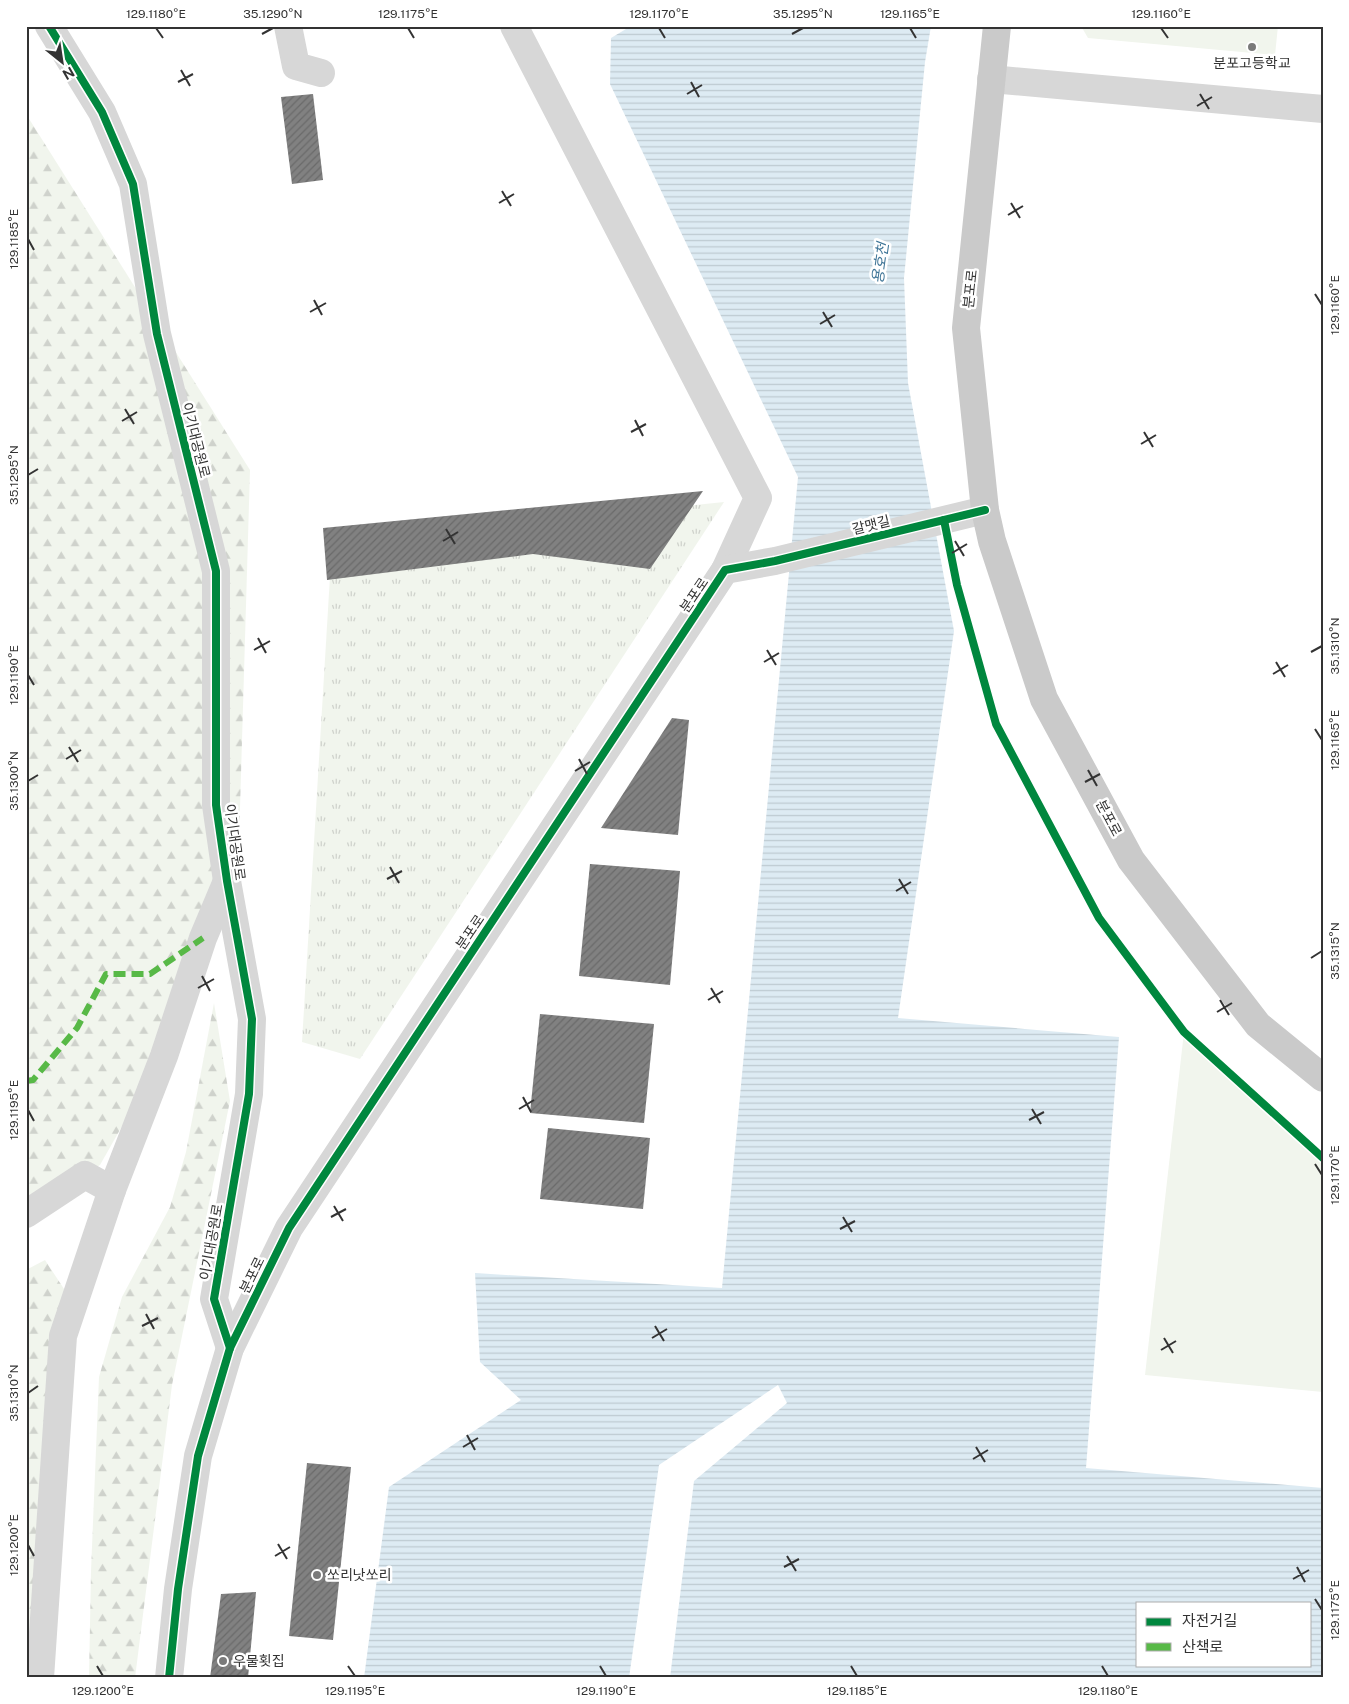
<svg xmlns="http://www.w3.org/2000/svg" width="1349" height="1704" font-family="'Public Sans','Noto Sans KR',sans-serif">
<defs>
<pattern id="grass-tufts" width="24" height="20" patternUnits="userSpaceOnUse" patternTransform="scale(1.25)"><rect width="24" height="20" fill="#f1f5ed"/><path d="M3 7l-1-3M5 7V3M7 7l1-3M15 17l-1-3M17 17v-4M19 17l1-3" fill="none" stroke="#cfd2cc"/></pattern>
<pattern id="forest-firs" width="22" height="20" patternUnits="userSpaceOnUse" patternTransform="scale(1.25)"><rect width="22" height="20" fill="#f1f5ed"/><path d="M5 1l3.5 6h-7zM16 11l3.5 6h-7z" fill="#cfd2cc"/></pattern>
<pattern id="water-rules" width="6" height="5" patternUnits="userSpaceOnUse" patternTransform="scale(1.25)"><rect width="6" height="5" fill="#ddebf3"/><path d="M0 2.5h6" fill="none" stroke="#becad1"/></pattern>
<pattern id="building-hatch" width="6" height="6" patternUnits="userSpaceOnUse" patternTransform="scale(1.25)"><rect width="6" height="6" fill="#818181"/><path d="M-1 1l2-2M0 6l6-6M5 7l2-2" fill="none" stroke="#6a6a6a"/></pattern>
</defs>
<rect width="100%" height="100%" fill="#fff"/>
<polygon fill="url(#grass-tufts)" points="724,502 360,1059 302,1042 332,543"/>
<g fill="url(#forest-firs)">
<polygon points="26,114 250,470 239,842 147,1082 100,1165 26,1211"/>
<polygon points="214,1003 230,1101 172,1385 135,1678 89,1678 91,1571 99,1377 122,1297 170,1207 186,1152"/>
<polygon points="45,1260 66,1292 32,1678 26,1678 26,1270"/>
</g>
<g fill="#f1f5ed">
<polygon points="1081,26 1278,26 1275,55 1088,38"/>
<polygon points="1184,1032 1323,1158 1323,1392 1145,1375"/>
</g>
<path fill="url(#water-rules)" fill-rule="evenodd" d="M 631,26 L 931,26 L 925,62 L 904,278 L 908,383 L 954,631 L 898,1018 L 1119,1037 L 1086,1468 L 1323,1488 L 1323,1678 L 670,1678 L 694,1481 L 787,1403 L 778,1385 L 659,1465 L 629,1678 L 364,1678 L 389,1487 L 521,1400 L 480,1362 L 475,1273 L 722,1288 L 798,477 L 610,84 L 611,38 ZM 1138,1603 L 1310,1603 L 1310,1665 L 1138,1665 Z"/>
<g fill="url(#building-hatch)">
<polygon points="313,94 323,180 292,184 281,97"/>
<polygon points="703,491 650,569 533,554 327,580 323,528"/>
<polygon points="672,718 689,720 678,835 601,828"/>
<polygon points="590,864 680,871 670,985 579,976"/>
<polygon points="540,1014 654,1024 644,1123 530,1113"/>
<polygon points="548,1128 650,1138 643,1209 540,1199"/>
<polygon points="307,1463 351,1467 333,1640 289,1636"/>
<polygon points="256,1592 248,1678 210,1678 221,1594"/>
</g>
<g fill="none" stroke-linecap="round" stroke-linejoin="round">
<g stroke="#d7d7d7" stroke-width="28">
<polyline points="49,26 102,112 133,184 157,334 216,571 216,805 227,881 252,1019 249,1094 214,1299 230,1348"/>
<polyline points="288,26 296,66 321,73"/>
<polyline points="514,26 758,498 725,570"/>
<polyline points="991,79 1323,109"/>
<polyline points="112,1190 164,1056 203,938 227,881"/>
<polyline points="26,1214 85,1175 112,1190 63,1336 40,1678"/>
<polyline points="169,1678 178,1589 198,1456 230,1348 289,1228 725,570 775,561 985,510"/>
</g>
<polyline stroke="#cacaca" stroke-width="28" points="997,26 966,328 985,510 992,541 1044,699 1131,860 1258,1025 1323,1078"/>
<polyline stroke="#58b947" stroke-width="6" stroke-dasharray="12 6" stroke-linecap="butt" points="26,1081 33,1080 77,1028 106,974 150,974 203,938"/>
<defs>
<g id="cycleway">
<polyline points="49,26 102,112 133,184 157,334 216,571 216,805 227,881 252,1019 249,1094 214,1299 230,1348"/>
<polyline points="944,520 957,585 996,724 1099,918 1184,1032 1323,1158"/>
<polyline points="169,1678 178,1589 198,1456 230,1348 289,1228 725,570 775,561 985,510"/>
</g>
</defs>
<use href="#cycleway" stroke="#fff" stroke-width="11"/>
<use href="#cycleway" stroke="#00873e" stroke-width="8"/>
</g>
<path fill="none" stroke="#333" stroke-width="2" d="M 156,28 L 163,38M 408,28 L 414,38M 659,28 L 665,38M 910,28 L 916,38M 1161,28 L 1168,38M 262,34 L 273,28M 792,34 L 803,28M 181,70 L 190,86M 178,82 L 193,74M 691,82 L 699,97M 687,94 L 702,85M 1200,94 L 1209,109M 1197,106 L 1212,97M 502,191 L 511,206M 499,203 L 514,194M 1011,203 L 1020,218M 1008,215 L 1023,206M 28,239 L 34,250M 1315,294 L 1322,305M 314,300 L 322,315M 310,312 L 326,303M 823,312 L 832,327M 820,324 L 835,315M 125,409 L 134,424M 635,420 L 643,436M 122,421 L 137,412M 631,432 L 646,424M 1144,432 L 1153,447M 1141,444 L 1156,435M 28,475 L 38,469M 446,529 L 455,544M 443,541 L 458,532M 955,541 L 964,556M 952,553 L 967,544M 258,638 L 266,653M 254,650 L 270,641M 767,650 L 776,665M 1311,652 L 1322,646M 764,662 L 779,653M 1276,662 L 1285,677M 1273,674 L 1288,665M 28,675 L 34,685M 1315,729 L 1322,740M 69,747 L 78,762M 66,759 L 81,750M 579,759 L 587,774M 1088,770 L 1097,786M 575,771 L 590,762M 28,781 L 38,775M 1085,782 L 1100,774M 390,867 L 399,883M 387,879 L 402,871M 899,879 L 908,894M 896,891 L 911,882M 1311,958 L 1322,951M 202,976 L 210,991M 198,988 L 214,979M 711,988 L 720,1003M 708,1000 L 723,991M 1220,1000 L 1229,1015M 1217,1012 L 1232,1003M 523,1097 L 531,1112M 519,1109 L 534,1100M 1032,1109 L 1041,1124M 28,1110 L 34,1121M 1029,1120 L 1044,1112M 1315,1164 L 1322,1175M 334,1206 L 343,1221M 331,1217 L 346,1209M 843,1217 L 852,1232M 840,1229 L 855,1221M 146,1314 L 154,1329M 142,1326 L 158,1318M 655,1326 L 664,1341M 652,1338 L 667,1329M 1164,1338 L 1173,1353M 1161,1350 L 1176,1341M 28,1393 L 38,1386M 467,1435 L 475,1450M 463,1447 L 478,1438M 976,1447 L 985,1462M 973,1459 L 988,1450M 278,1544 L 287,1559M 28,1545 L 34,1556M 275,1556 L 290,1547M 787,1556 L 796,1571M 784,1567 L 799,1559M 1297,1567 L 1305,1582M 1293,1579 L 1309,1570M 1315,1599 L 1322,1610M 97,1666 L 103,1676M 348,1666 L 355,1676M 600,1666 L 606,1676M 851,1666 L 857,1676M 1102,1666 L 1108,1676"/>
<g fill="#7a7a7a" stroke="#fff" stroke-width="2">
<circle cx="1252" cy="47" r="5"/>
<circle cx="317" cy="1575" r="5"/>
<circle cx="223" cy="1661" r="5"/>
</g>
<g text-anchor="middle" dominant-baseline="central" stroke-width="5" stroke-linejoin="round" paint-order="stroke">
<g font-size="14" fill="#333" stroke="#fff" text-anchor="start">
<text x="1252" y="63" text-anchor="middle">분포고등학교</text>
<text x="327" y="1575">쏘리낫쏘리</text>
<text x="233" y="1661">우물횟집</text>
</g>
<g font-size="14" fill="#333" stroke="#fff">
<text transform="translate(970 289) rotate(-84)">분포로</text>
<text transform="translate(196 440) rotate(76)">이기대공원로</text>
<text transform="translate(871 525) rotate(-14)">갈맷길</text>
<text transform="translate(694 595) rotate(-56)">분포로</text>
<text transform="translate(1109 818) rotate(62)">분포로</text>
<text transform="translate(235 842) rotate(82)">이기대공원로</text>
<text transform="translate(470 932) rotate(-56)">분포로</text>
<text transform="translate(211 1242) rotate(-80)">이기대공원로</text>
<text transform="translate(252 1275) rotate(-64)">분포로</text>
</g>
<g font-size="15" font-style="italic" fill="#3f7597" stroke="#fff">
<text transform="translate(880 263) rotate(-82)">용호천</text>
</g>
</g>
<rect width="1349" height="1704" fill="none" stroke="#ffffff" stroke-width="55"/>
<rect x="1136" y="1602" width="175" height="65" fill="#ffffff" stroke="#adadad"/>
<rect x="1146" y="1618" width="25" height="8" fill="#00873e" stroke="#adadad"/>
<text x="1182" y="1626" font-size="15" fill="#333333">자전거길</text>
<rect x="1146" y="1643" width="25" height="8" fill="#58b947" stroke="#adadad"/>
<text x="1182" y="1652" font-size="15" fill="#333333">산책로</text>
<g transform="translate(62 62) rotate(150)" stroke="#ffffff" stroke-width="4" paint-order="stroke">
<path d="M0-4L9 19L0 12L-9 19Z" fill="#333333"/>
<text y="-8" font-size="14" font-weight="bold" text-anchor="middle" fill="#333333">N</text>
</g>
<rect x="28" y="28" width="1294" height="1648" fill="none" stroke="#333" stroke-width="2"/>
<g font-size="12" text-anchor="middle" fill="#333">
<text x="156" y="18">129.1180°E</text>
<text x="273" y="18">35.1290°N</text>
<text x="408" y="18">129.1175°E</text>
<text x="659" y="18">129.1170°E</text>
<text x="803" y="18">35.1295°N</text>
<text x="910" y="18">129.1165°E</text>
<text x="1161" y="18">129.1160°E</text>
<text transform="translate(14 239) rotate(-90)" y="4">129.1185°E</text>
<text transform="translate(1335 305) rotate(-90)" y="4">129.1160°E</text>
<text transform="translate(14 475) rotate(-90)" y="4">35.1295°N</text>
<text transform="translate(1335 646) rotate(-90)" y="4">35.1310°N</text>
<text transform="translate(14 675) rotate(-90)" y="4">129.1190°E</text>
<text transform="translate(1335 740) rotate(-90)" y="4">129.1165°E</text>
<text transform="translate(14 781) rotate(-90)" y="4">35.1300°N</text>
<text transform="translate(1335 951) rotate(-90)" y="4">35.1315°N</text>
<text transform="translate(14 1110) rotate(-90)" y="4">129.1195°E</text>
<text transform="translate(1335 1175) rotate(-90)" y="4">129.1170°E</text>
<text transform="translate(14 1393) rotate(-90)" y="4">35.1310°N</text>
<text transform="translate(14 1545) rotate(-90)" y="4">129.1200°E</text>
<text transform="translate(1335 1610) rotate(-90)" y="4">129.1175°E</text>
<text x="103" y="1695">129.1200°E</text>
<text x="355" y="1695">129.1195°E</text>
<text x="606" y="1695">129.1190°E</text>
<text x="857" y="1695">129.1185°E</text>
<text x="1108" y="1695">129.1180°E</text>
</g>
</svg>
